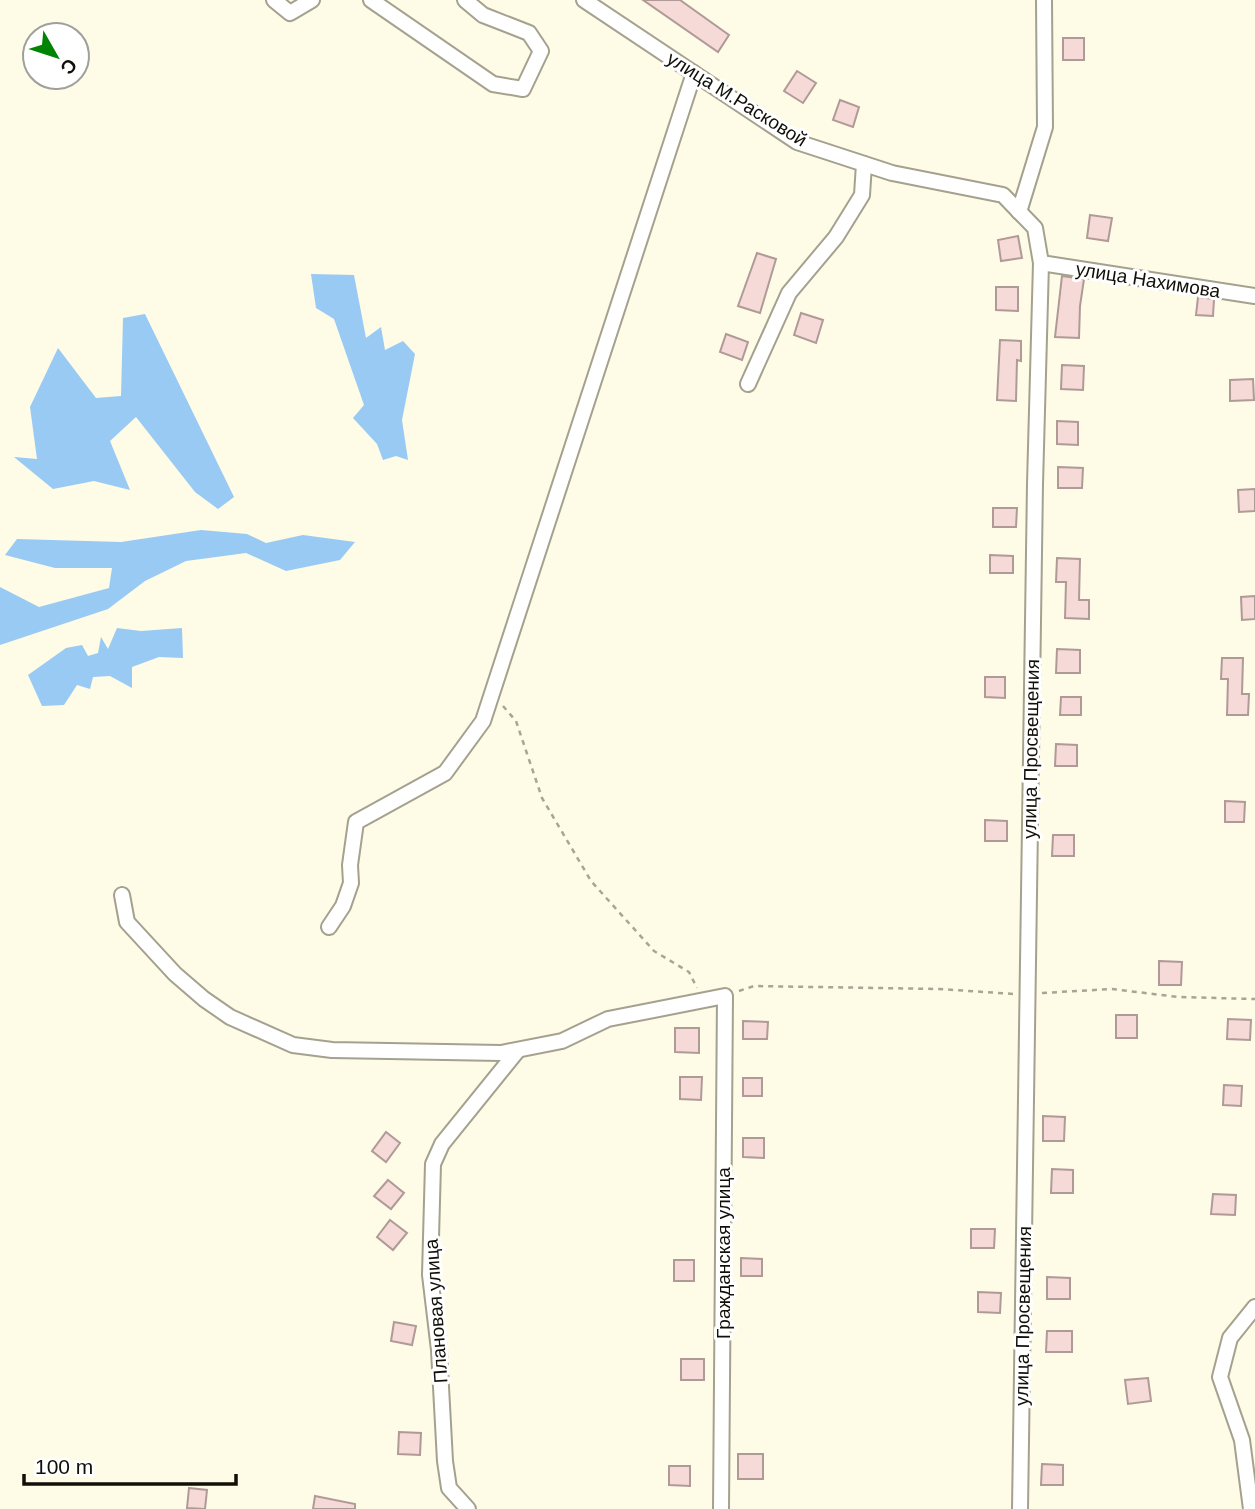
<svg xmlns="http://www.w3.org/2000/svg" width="1255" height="1509" font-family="Arial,sans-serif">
<rect width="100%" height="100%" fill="#fefbe7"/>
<g fill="#98caf4">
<polygon points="311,274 354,275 366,338 381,327 385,350 403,341 415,354 402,420 408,460 396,456 383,460 377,444 353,418 364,405 334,319 316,308"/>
<polygon points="145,314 234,497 218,509 195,492 136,417 110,441 130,490 94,481 53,489 14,457 37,459 30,407 58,348 96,398 121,396 123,318"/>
<polygon points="201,530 247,534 266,543 303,535 355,542 340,560 286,571 246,553 186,561 145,581 108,609 0,645 0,587 39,607 109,588 112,568 55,568 5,555 17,539 121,542"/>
<polygon points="117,628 141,631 182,628 183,658 159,657 132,667 132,688 110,676 93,677 90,689 77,685 64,705 42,706 28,675 66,648 82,645 88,656 98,653 101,637 108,649"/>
</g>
<g fill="#f6dad7" stroke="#b09a97" stroke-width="2">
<polygon points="643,0 680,0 729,35 718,52"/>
<rect x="1063" y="38" width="21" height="22"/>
<polygon points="797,71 816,83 803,103 784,91"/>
<polygon points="840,100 859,107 853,127 833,120"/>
<polygon points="1090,215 1112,218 1108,241 1087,238"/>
<polygon points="1018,236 1022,258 1001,261 998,240"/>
<polygon points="757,253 776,259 760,313 738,306"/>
<polygon points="1062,276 1084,279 1080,306 1079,338 1055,337"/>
<polygon points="996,287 1018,287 1018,311 996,310"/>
<polygon points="1198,297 1214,299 1213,316 1196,315"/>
<polygon points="801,313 823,320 816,343 794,335"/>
<polygon points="726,334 748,342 742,360 720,352"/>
<polygon points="1000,340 1021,341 1021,361 1017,360 1016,401 997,400"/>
<polygon points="1062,365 1084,366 1083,390 1061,389"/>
<polygon points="1253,379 1254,400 1230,401 1230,380"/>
<polygon points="1057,421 1078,422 1078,445 1057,444"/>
<polygon points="1058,467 1083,468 1082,488 1058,488"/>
<polygon points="1255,489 1255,511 1239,512 1238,490"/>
<polygon points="993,508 1017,508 1016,527 993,527"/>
<polygon points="990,555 1013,556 1013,573 990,573"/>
<polygon points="1057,558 1080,559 1079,600 1089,600 1089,619 1065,618 1066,582 1056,582"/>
<polygon points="1255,596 1255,619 1242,620 1241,597"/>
<polygon points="1057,649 1080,650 1080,673 1056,673"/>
<polygon points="1222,658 1243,658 1242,694 1249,694 1248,715 1227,715 1228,679 1221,679"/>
<polygon points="985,677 1005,677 1005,698 985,697"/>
<polygon points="1061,697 1081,697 1081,715 1060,715"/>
<polygon points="1056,744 1077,745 1077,766 1055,766"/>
<polygon points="1225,801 1245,802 1244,822 1225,822"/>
<polygon points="985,820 1007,821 1007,841 985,841"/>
<polygon points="1053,835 1074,835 1074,856 1052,856"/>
<polygon points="1159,961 1182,962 1181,985 1159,985"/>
<rect x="1116" y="1015" width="21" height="23"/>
<polygon points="1228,1019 1251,1020 1250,1040 1227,1039"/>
<polygon points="743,1021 768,1022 767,1039 743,1039"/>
<polygon points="675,1028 699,1028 699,1053 675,1052"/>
<polygon points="680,1077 702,1077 701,1100 680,1099"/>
<rect x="743" y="1078" width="19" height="18"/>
<polygon points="1224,1085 1242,1086 1241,1106 1223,1105"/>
<polygon points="1043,1116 1065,1117 1064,1141 1043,1141"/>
<polygon points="386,1132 400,1143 386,1162 372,1151"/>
<polygon points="743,1138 764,1138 764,1158 743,1157"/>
<polygon points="1052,1169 1073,1170 1073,1193 1051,1193"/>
<polygon points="388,1180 404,1193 391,1209 374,1196"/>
<polygon points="1213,1194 1236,1195 1235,1215 1211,1214"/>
<polygon points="390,1220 407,1233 393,1250 377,1237"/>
<polygon points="971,1229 995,1229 994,1248 971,1248"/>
<polygon points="741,1258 762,1259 762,1276 741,1276"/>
<rect x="674" y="1260" width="20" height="21"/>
<polygon points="1047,1277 1070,1278 1070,1299 1047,1299"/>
<polygon points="978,1292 1001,1293 1000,1313 978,1312"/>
<polygon points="394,1322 416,1326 412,1345 391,1341"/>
<polygon points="1047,1331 1072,1331 1072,1352 1046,1352"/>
<rect x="681" y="1359" width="23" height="21"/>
<polygon points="1148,1378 1151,1401 1128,1404 1125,1380"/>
<polygon points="399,1432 421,1433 420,1455 398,1454"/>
<rect x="738" y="1454" width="25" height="25"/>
<polygon points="1042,1464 1063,1465 1063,1485 1041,1485"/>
<polygon points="669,1466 690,1466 690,1486 669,1485"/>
<polygon points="189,1488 207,1490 205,1509 187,1508"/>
<polygon points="315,1496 355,1504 355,1509 313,1509"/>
</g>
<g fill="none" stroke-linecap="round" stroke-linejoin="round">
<defs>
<g id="minor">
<polyline points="274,0 290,13 312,0"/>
<polyline points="371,0 493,84 523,89 541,51 529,33 483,15 465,0"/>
<polyline points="584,0 797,142 892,173 1003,195 1035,228 1041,263 1035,484 1020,1509"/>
<polyline points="1019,212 1045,127 1044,0"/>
<polyline points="1041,263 1255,296"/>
<polyline points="748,384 789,293 836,237 862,195 864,164"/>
<polyline points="122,895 127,922 175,974 204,999 230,1017 293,1045 332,1050 501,1053 562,1041 608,1019 725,996 721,1509"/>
<polyline points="329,927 343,906 351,883 350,865 356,822 445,773 483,721 694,73"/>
<polyline points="468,1509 449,1488 445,1461 439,1350 430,1275 433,1164 442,1144 518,1050"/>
<polyline points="1251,1509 1242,1440 1220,1377 1230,1338 1255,1307"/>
</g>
</defs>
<use href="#minor" stroke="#a4a18e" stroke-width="18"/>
<g stroke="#a7a596" stroke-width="2.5" stroke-dasharray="5 5" stroke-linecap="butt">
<polyline points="503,706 516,721 542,798 591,881 654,951 689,972 697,988"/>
<polyline points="739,991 754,986 939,989 1014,994"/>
<polyline points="1042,993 1112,989 1178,997 1255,999"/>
</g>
<use href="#minor" stroke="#fff" stroke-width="14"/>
</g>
<g text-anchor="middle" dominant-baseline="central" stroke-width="6" stroke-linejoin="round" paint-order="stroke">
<g font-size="19" fill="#100f08" stroke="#fff">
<text transform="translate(737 99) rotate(32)">улица М.Расковой</text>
<text transform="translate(1148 280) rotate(9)">улица Нахимова</text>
<text transform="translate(1031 749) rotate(-89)">улица Просвещения</text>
<text transform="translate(723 1253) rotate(-90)">Гражданская улица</text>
<text transform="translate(436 1311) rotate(-94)">Плановая улица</text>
<text transform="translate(1023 1316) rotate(-89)">улица Просвещения</text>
</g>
</g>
<g transform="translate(56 56) rotate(129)"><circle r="33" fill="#ffffff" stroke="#9f9f9c" stroke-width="2"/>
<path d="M0-5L12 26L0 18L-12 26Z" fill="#008404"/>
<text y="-10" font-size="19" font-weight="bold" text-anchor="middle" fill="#100f08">С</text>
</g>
<path d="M24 1474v10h212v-10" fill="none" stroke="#100f08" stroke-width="3.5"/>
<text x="35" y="1474" font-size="21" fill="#100f08" stroke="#ffffff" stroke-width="5" paint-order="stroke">100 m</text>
</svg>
